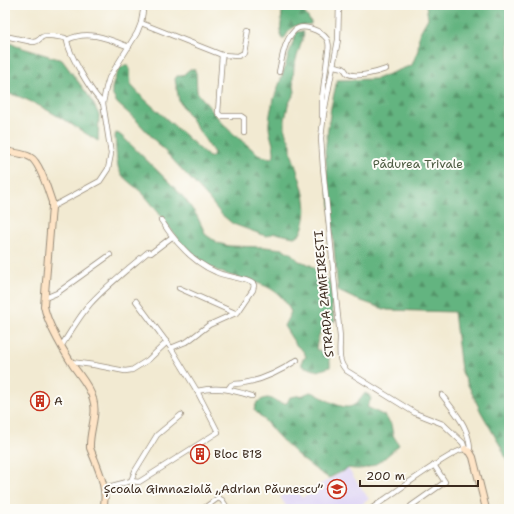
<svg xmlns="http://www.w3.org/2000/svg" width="514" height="514" font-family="'Shantell Sans',sans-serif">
<defs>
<pattern id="forest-firs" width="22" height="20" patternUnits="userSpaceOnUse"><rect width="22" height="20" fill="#63b480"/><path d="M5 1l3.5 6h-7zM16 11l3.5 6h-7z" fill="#539368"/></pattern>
</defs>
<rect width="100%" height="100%" fill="#fdfcf7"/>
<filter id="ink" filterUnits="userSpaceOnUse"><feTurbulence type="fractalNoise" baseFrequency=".025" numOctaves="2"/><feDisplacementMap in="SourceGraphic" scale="8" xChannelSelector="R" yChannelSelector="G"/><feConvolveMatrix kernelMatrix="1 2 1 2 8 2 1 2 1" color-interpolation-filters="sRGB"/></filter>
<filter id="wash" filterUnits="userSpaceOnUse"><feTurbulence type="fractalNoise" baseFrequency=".012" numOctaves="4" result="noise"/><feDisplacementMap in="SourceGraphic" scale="16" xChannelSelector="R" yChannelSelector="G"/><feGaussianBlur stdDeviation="0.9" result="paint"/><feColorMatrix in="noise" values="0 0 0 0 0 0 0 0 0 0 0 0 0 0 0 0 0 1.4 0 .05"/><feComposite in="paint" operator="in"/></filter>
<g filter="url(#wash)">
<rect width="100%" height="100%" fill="#f2ead2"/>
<polygon fill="#dfd5f5" points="348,469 369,499 356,509 288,509 280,497 294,487 302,498 311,492 310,490"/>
<g fill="url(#forest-firs)" stroke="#4f6f4f">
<path d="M 281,5 L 302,5 L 304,12 L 311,22 L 311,24 C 294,27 294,22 284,39 L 282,39 L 280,35 L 282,12 Z"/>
<polygon points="426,5 509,5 509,465 501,447 481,412 461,370 454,312 387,310 353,298 338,291 325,151 331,107 337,80 376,79 412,65 418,50 419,34 428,18"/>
<path d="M 303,31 L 304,34 L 294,66 L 293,80 L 295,92 L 288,105 L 285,120 L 285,131 L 291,145 L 291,152 C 299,179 314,207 300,234 L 294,237 L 275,233 L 266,236 L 233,224 L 221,214 L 209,199 L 137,121 L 117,103 L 112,94 L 112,88 L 115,78 L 120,68 L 125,65 L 128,65 L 130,70 L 131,85 L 141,96 L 209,157 L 212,157 L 214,153 L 179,101 L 175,79 L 177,76 L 182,76 L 190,69 L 194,69 L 196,73 L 197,92 L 218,118 L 229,130 L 258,154 L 265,157 L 272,158 L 274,156 C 275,144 268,134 269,123 C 270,108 275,95 280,82 C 286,65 290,48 297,32 Z"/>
<path d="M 5,40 L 16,46 L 62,60 L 91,99 L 99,115 L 98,141 C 75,127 30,96 5,93 Z"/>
<path d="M 116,133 L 119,134 L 126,140 L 170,183 L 185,199 L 197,216 L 206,235 L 218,243 L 229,246 L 265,247 L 283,249 L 292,254 L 299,261 L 306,263 L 312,266 L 319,273 L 327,278 L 332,285 L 332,308 L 335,321 C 321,325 318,335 316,349 C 326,354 331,355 330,367 L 318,371 L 302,366 L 302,360 L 306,357 L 304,352 L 296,345 L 284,326 L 291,312 C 275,276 240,284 212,268 C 182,252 166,219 144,195 C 137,187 125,181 120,172 C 116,165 116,145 115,136 Z"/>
<path d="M 310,392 L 314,393 C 322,397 343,411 352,406 C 357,404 361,398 365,393 L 369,395 L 371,399 L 367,407 L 385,416 L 391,424 L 393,435 L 399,445 C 384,459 370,473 349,468 L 329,478 C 310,467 293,452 278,436 C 270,427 263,418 254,410 L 257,402 C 260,401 264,398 267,398 C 274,398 279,405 287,403 L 290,397 L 303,395 Z"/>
</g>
</g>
<g filter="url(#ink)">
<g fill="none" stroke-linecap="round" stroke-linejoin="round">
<defs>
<g id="street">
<path d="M 339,5 L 338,40 L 324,113 L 321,138 L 323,168 L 340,337 C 340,350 337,362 347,371 L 415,413 L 443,424 L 463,443 L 465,449 C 455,448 384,500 371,509"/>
<polyline points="141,23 222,55 238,56 244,53 248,30"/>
<path d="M 5,36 L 33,42 C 38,42 38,40 42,37 C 47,34 59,37 65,38 L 67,40 C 68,53 93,95 103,103"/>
<path d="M 67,40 C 88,29 109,39 129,47"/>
<polyline points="222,55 218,113 221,116 241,116 244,118 244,132"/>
<path d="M 334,66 L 343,68 C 345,69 346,72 347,73 C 355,79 378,72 386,69"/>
<path d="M 279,72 C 282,59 284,41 294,31 C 302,22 321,31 327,39 C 329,43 329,48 328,52 L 322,98 L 322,116"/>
<polyline points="52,207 100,181 108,169 111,154 103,103 106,88 109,78 137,33 141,23 144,5"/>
<path d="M 161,220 C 175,242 192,262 216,272 C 225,277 249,278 254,285 L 253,290 L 238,312 L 209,325 L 188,341 L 171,348"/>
<polyline points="179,288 235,313"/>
<polyline points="45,298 57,293 110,255"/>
<path d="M 62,345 C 71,331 79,317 90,304 C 107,285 128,269 148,252 L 151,253 L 172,237"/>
<polyline points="71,362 94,365 125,371 132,370 148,360 167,342"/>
<path d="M 228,389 L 231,385 L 234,384 C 258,383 278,373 297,360"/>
<path d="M 197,391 C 219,386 232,390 252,396"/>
<path d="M 442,395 C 456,414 470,427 470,452"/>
<polyline points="131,481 135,471 157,435 181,415"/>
<polyline points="104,488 131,481 139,482 218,432 197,391 171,348 136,301"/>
<polyline points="203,509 218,498 222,500 228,509"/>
<polyline points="413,509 411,506 445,482 434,465"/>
</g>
<g id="secondary">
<path d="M 5,151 C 13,153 23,153 30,157 C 40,162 48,191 52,202 L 52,207 L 44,306 C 48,326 63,350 74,367 C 81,377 90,387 93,399 C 98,415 89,431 90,448 C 97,466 109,489 103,509"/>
<polyline points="465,449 470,452 473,457 486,509"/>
</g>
</defs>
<use href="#street" stroke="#968a78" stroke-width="6"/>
<use href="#secondary" stroke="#968a78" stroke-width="8"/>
<use href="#street" stroke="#fff" stroke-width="4.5"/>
<use href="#secondary" stroke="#fee4c6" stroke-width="6"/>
</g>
</g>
<defs>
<symbol id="building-ring" viewBox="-11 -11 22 22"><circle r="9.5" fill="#fdfcf7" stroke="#c8321e" stroke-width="1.5"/><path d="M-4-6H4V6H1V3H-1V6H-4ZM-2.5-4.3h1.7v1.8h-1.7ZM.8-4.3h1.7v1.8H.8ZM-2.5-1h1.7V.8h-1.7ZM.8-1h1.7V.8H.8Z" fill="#c8321e"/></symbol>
<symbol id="school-ring" viewBox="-11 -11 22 22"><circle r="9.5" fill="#fdfcf7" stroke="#c8321e" stroke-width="1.5"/><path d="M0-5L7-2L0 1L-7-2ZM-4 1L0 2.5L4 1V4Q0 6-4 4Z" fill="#c8321e"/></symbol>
</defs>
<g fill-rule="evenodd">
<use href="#building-ring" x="29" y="390" width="22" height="22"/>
<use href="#building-ring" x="189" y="443" width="22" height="22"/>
<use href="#school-ring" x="326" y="478" width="22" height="22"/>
</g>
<g text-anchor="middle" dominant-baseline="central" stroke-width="4" stroke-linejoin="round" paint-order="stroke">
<g font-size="12" fill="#4e5c42" stroke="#fdfcf7">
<text x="418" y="164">Pădurea Trivale</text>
</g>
<g font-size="12" fill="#3b2a1e" stroke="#fdfcf7">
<text transform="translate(324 294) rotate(-95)">STRADA ZAMFIREȘTI</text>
</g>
<g font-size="12" fill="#3b2a1e" stroke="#fdfcf7" text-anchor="start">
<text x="54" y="401">A</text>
<text x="214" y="454">Bloc B18</text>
<text x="323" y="489" text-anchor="end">Școala Gimnazială „Adrian Păunescu”</text>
</g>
</g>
<rect width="514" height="514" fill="none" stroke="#fdfcf7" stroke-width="20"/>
<path d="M360 480v6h118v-6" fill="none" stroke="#3b2a1e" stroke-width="2"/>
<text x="366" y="480" font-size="12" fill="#3b2a1e" stroke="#fdfcf7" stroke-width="3" paint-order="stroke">200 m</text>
</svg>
